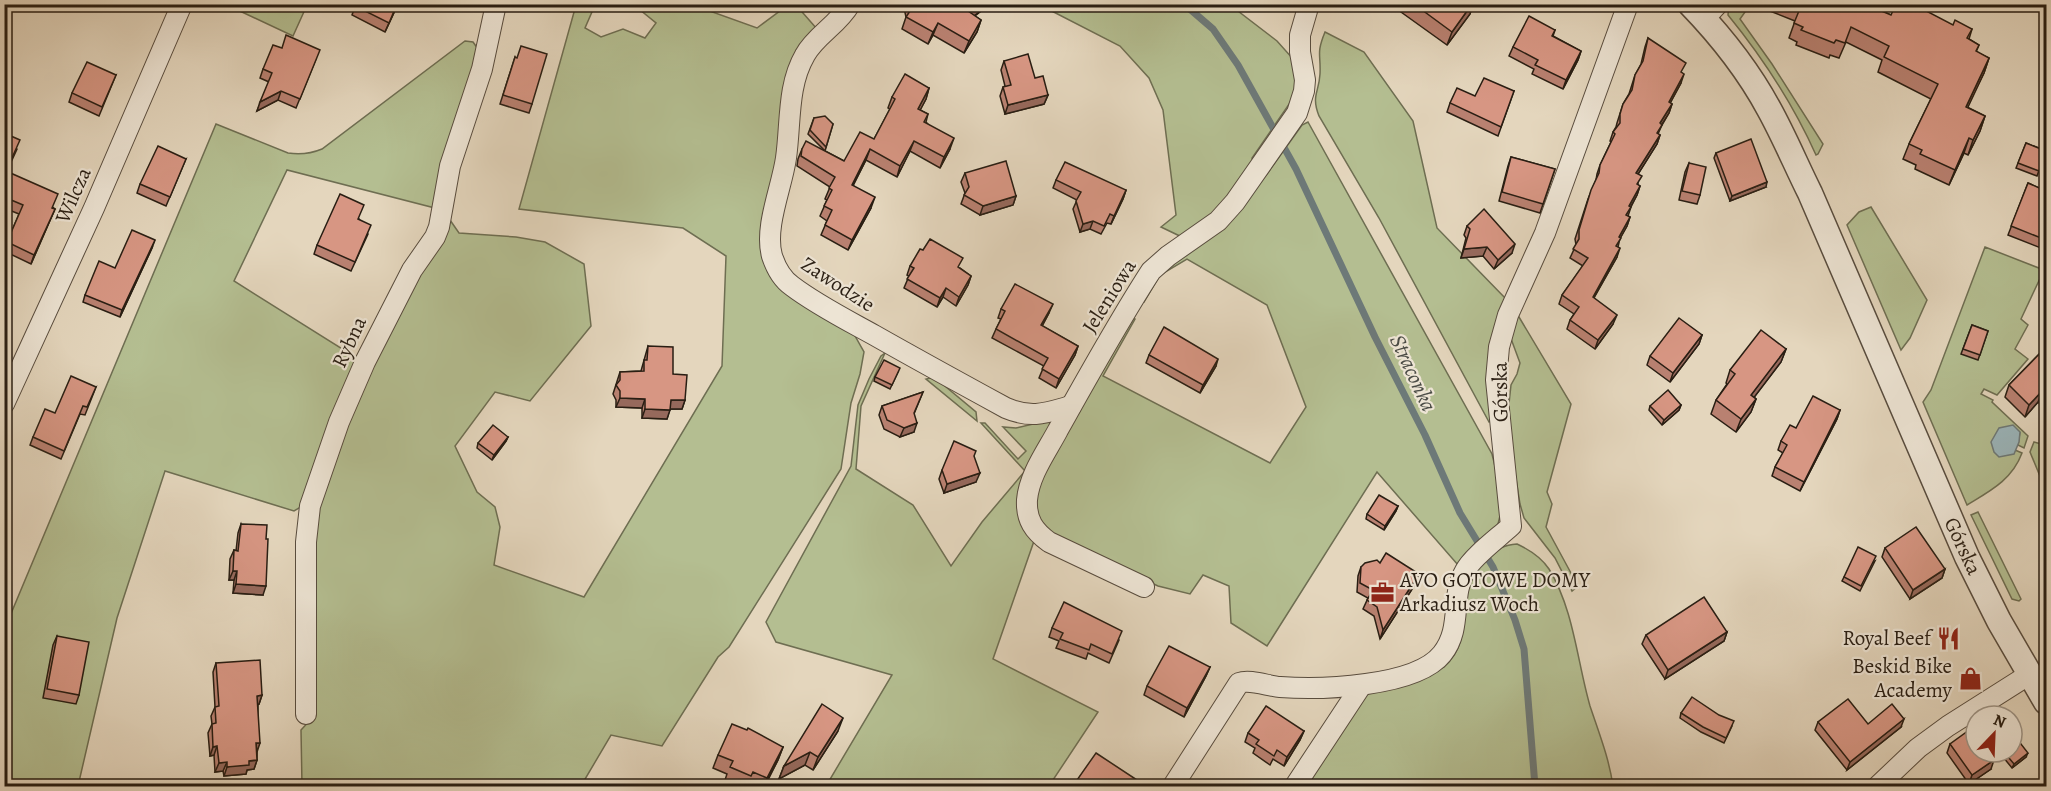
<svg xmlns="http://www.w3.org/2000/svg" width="2051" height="791" font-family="Alegreya,serif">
<rect width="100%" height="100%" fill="#e4d6bd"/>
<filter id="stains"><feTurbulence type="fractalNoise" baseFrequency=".00333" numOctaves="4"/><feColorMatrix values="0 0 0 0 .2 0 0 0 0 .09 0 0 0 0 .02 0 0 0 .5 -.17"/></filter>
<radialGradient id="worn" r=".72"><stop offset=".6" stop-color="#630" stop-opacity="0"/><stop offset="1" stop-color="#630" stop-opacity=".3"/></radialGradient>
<g fill="#b4be91" stroke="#6e6e52" stroke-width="1.5">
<path d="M 1729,4 L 1739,5 L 1745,12 L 1740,19 L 1772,64 L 1823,144 L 1818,154 L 1816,155 C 1793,104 1763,58 1728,15 Z"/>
<polygon points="227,5 307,5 293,36"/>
<polygon points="576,5 595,5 585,28 601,37 623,29 645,38 656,23 634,5 693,5 757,28 788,5 796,5 817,29 808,40 765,257 855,336 864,352 860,374 851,403 841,469 729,647 718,657 662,746 611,735 581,786 302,786 301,730 314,716 316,511 369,368 450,220 459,233 516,237 545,242 584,264 591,326 530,401 495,392 455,446 477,492 495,507 500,527 494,565 584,597 722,366 726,256 683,228 519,209"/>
<polygon points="1040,5 1230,5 1277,41 1294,60 1299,83 1292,100 1252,158 1254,164 1234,196 1184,238 1161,227 1176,215 1163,110 1149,78 1120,46"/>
<path d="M 1325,32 L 1364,52 L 1413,121 L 1437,228 L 1507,300 L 1492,420 L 1489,422 L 1379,218 L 1319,116 C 1311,95 1319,93 1320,74 C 1321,54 1316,54 1325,32 Z"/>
<path d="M 465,41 L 473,42 L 478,49 L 435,208 L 287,170 L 234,281 L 360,360 L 304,505 L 294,511 L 165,471 L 117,618 L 78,786 L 5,786 L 5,628 L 216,124 L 288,153 C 301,155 310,154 322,149 Z"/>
<path d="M 1308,122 L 1492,454 C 1498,479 1509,515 1491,537 C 1482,548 1468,556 1458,565 L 1377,472 L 1267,646 L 1231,623 L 1229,586 L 1203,575 L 1190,594 L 1158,586 L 1057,539 L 1041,527 L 1032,501 L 1040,474 L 1128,319 L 1131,317 L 1135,319 L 1103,376 L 1270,463 L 1306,407 L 1267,305 L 1187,259 L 1160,275 L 1144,302 L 1142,301 L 1147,287 L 1158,271 L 1218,230 L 1231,216 L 1267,174 L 1302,125 Z"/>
<polygon points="1871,207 1927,300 1910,338 1901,350 1847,225 1859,212"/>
<path d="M 1985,247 L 2044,270 L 2021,319 L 2028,325 L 2015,349 L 2028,359 L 1997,395 L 1984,389 L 1981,394 L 1993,400 L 1992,402 L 2028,436 L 2024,448 L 2018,445 L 2020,432 L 2013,454 L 2015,450 L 2022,453 C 2012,480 1990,491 1967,505 L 1923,402 L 1931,390 Z"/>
<polygon points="1516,312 1571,404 1547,492 1552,504 1546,527 1578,586 1572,591 1555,558 1524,518 1520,504 1507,422 1511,385 1517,374 1520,363 1510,336"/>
<polygon points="885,353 861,406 856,469 913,505 951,566 982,522 1025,471 981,423 985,423 1018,459 1026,451 1003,427 1016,428 1046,421 1055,422 1039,454 1034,541 993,659 1098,712 1049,786 826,786 892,675 776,642 766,622 851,466 858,405 869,379 881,356"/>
<polygon points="934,377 976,412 977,421 926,379"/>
<polygon points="2034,442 2045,445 2046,481 2042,481 2030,452"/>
<polygon points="1978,512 2021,599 2019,601 2012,599 1971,515"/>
<path d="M 1517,544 C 1530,550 1541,557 1549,569 C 1574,610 1577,661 1590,706 C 1599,733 1609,758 1613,786 L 1303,786 L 1368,693 L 1444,667 C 1475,639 1456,604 1472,572 C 1475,566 1484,561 1489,557 C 1499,548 1504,545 1517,544 Z"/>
</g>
<polygon fill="#9bb6bc" stroke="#6d7978" stroke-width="1.5" points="2013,425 2020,432 2019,442 2014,454 1999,457 1994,452 1991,442 1999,428"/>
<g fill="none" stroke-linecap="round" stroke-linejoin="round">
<polyline stroke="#6d7978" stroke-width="7" points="1184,4 1213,29 1238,65 1296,169 1375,337 1425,435 1460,513 1493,567 1515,620 1524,649 1535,786"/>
<defs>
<g id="minor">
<path d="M 850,4 C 838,25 816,35 805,55 C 787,86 791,123 786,158 C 782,187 764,227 772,256 C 776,268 782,279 792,286 C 817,305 847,320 874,335 C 918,360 962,384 1006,408 C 1032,419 1046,413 1071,406"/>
<polyline points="4,5 5,4"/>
<polyline points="1704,19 1718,4"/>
<polyline points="4,404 94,208 182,4"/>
<path d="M 1144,587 L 1049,542 C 1034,531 1026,520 1027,500 C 1029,475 1047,451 1058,430 C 1088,376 1118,322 1151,271 L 1168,256 L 1218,221 L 1235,202 L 1297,113 L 1304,91 L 1305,80 L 1300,52 L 1300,35 L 1309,4"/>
<polyline points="306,714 306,542 310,506 339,422 365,362 412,270 435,237 439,227 450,166 482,69 496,4"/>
<path d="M 1173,786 L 1239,683 C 1250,679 1268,686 1280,687 C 1320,690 1416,687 1442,654 C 1463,628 1450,597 1465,571 C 1472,557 1498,538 1511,526 L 1496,380 L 1499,347 L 1508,315 L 1545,233 L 1628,4"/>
<polyline points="1295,786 1361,686"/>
<polyline points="1878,786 1918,748 1948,726 2030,674"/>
</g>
<path id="tertiary" d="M 1690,4 C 1720,35 1749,72 1769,109 C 1784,136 1796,165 1810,193 L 1967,557 L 1999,621 L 2046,702"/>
</defs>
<use href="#minor" stroke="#584c3e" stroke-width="22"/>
<use href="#tertiary" stroke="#584c3e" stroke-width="27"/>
<use href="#minor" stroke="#ede4d4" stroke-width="20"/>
<use href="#tertiary" stroke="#ede4d4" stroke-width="24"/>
</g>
<g fill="#b98171" stroke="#291e13" stroke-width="1.5">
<polygon points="356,4 398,4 385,32 352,15"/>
<polygon points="544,4 561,4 559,9"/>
<polygon points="905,4 990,4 975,16 981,20 977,32 964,53 933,35 928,44 902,29 906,17 904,8"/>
<polygon points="1395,4 1473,4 1470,14 1447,45 1394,7"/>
<polygon points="1773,4 1865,4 1891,15 1953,25 1972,29 1969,39 1979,45 1976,52 1989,58 1984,73 1967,107 1985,116 1980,131 1968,155 1964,153 1949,185 1915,169 1916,165 1903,159 1909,144 1931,99 1878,72 1882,60 1846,42 1839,58 1830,55 1829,58 1796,45 1797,42 1789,38 1795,21 1770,11"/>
<polygon points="1555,30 1553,36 1581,51 1578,60 1563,89 1532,74 1534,69 1509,56 1513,47"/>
<polygon points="1648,38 1682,73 1681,83 1670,103 1672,104 1669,113 1662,125 1658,134 1660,135 1657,144 1638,174 1638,185 1640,186 1637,195 1631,207 1628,216 1630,217 1627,226 1620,238 1618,247 1617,257 1594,298 1613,324 1595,349 1567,329 1570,320 1574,314 1559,304 1562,295 1583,266 1570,258 1576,245 1575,239 1588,199 1596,180 1597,174 1600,165 1611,142 1610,141 1613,132 1616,127 1617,123 1623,104 1629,94 1635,75 1641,64 1645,47"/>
<polygon points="515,57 532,104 529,113 500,104"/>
<polygon points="316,59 296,108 278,100 257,111 269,82 260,78 263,69"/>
<polygon points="1004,61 1035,78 1048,95 1044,104 1005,114 1000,96 1003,87 1005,86 1001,70"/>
<polygon points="116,75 99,116 69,102 72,93"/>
<polygon points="929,88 926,99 920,110 928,114 926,122 950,149 940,168 910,151 897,177 866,160 853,185 871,208 848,250 821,235 827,221 820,216 827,200 825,199 830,187 797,166 798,159 802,149 824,150 808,134 814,118 833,124 825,151 844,161 874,139 890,109 888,108 892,97"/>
<polygon points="1514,91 1498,136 1447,112 1450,103 1475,96"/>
<polygon points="4,133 17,149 7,171 55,209 31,264 4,251 4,248 7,242 19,214 4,208"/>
<polygon points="2026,143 2046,151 2037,176 2016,168"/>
<polygon points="1716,153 1766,187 1730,201 1714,158"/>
<polygon points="1511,157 1555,169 1540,213 1499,201 1508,166"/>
<polygon points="186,159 166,206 137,193 140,184"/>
<polygon points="1689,163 1700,195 1697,204 1679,200 1685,172"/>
<polygon points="965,173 1016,196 1013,205 980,215 961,204 965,193 961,182"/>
<polygon points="1056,180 1126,190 1123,199 1111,224 1107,223 1101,234 1090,229 1080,232 1073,209 1077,200 1053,188"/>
<polygon points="2028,183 2046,191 2046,250 2008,235"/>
<polygon points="359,219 368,234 351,271 314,254 317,245"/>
<polygon points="1467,226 1512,253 1494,269 1483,256 1461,258 1466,238 1464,235"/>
<polygon points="152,248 120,317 83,302 85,295 115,268"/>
<polygon points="910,266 960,268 971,276 968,285 956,306 943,297 937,307 904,288 909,276 907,275"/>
<polygon points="1001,309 1049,313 1042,326 1078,346 1075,355 1056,388 1039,378 1044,366 992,338 996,329 1001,319 998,318"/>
<polygon points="1972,325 1988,331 1978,360 1961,354"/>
<polygon points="1702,335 1699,344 1670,382 1647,365 1650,356"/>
<polygon points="648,346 673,374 685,400 682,409 670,409 667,419 642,418 642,408 616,407 616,400 613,394 620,372 641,371"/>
<polygon points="2046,347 2046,410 2038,402 2025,417 2005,397 2009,385"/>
<polygon points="1786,349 1781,362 1754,397 1756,399 1751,412 1736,432 1711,414 1716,400 1727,384 1726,383 1730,370"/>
<polygon points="1149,355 1216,366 1200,393 1146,363"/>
<polygon points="898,372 890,389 874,381 875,377"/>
<polygon points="96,387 85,415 80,414 61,459 30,445 33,437 55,413"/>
<polygon points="923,392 914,414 914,432 900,437 884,429 879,415 882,406"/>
<polygon points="1681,405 1679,410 1662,425 1649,410 1650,406"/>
<polygon points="1840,410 1837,419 1800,491 1772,476 1775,467 1783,453 1778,450 1781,441 1796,428"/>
<polygon points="508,437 506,441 492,460 477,448 478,443"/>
<polygon points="974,457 976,482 944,493 939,479 942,470"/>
<polygon points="1398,506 1396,511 1384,530 1366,519 1367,514"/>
<polygon points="241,524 263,595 233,593 234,580 229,580 230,559 234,550 236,551 238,533"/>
<polygon points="1885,548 1945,569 1942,578 1910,599 1882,557"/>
<polygon points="1875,561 1860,591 1842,581 1844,577"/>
<polygon points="1380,563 1419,574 1416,583 1380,639 1374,616 1363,609 1368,598 1357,592 1358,576 1361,567"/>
<polygon points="1052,628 1119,640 1109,663 1088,653 1086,659 1056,648 1059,641 1049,637"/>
<polygon points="1727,632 1724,641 1665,679 1642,644 1646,635"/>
<polygon points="57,636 79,695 76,704 43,698 53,645"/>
<polygon points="216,663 262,695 259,704 258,705 257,760 254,769 247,770 246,774 224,776 223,771 215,772 214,755 210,756 208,733 212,724 211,716 215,707 213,672"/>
<polygon points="1210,667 1206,676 1184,717 1144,695 1147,686"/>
<polygon points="1681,713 1732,726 1724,743 1701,732 1680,718"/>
<polygon points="1818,722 1868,724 1901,727 1847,770 1815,730"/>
<polygon points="838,731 813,770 805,765 779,779 784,766"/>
<polygon points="1304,731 1300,740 1284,766 1273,759 1270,765 1253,753 1255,748 1245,742 1248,733"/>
<polygon points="1950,744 1991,769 1969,784 1947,753"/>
<polygon points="783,747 778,760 765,786 751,786 748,785 748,786 741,786 725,780 727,774 713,768 718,755"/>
<polygon points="1999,752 2012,752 2026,757 2012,768"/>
<polygon points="1077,780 1134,786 1075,786"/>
</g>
<g fill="#96695c" stroke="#291e13" stroke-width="1.5">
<polygon points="397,4 398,4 385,32 389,23"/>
<polygon points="977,4 990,4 963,24 968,11"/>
<polygon points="1472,4 1473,4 1470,14 1447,45 1452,32"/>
<polygon points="981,20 977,32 964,53 969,41"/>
<polygon points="938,23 933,35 928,44 933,32"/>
<polygon points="1581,51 1578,60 1563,89 1566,80"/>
<polygon points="1989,58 1984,73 1961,122 1966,107"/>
<polygon points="1684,74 1681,83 1666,111 1669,102"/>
<polygon points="929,88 926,99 915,120 918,109"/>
<polygon points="281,91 278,100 257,111 260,102"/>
<polygon points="1048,95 1044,104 1005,114 1008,105"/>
<polygon points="1672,104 1669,113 1657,132 1660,123"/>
<polygon points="1985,116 1980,131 1968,155 1973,140"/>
<polygon points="1660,135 1657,144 1633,182 1636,173"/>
<polygon points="954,138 950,149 940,168 944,157"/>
<polygon points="1969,138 1964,153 1949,185 1955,170"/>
<polygon points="914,141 910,151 897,177 900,166"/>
<polygon points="870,149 866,160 848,196 852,185"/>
<polygon points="1767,182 1766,187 1730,201 1732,196"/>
<polygon points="1640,186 1637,195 1626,215 1629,206"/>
<polygon points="1126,190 1123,199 1111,224 1114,216"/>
<polygon points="1016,196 1013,205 980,215 983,206"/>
<polygon points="875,197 871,208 848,250 852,240"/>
<polygon points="55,209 51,218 31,264 34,255"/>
<polygon points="1630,217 1627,226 1616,246 1619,237"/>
<polygon points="1093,221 1090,229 1080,232 1083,224"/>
<polygon points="155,240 152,248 120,317 122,310"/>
<polygon points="1515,244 1512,253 1494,269 1498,260"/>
<polygon points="1487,247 1483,256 1461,258 1464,249"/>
<polygon points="1620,248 1617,257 1589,306 1593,297"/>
<polygon points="971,276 968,285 956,306 959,297"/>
<polygon points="946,288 943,297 937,307 940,298"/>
<polygon points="1053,304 1049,313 1038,334 1041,325"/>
<polygon points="1617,315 1613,324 1595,349 1598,340"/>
<polygon points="1702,335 1699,344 1670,382 1673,373"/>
<polygon points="1078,346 1075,355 1056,388 1059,379"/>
<polygon points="1786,349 1781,362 1746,408 1751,395"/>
<polygon points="1218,359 1216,366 1200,393 1203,385"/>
<polygon points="2043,390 2038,402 2025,417 2029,405"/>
<polygon points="620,398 645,399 642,408 616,407"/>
<polygon points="1756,399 1751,412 1736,432 1741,419"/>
<polygon points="671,400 685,400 682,409 668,409"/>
<polygon points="1681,405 1679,410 1662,425 1664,420"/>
<polygon points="645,409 670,410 667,419 642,418"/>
<polygon points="1840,410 1837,419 1800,491 1804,482"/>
<polygon points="917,423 914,432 900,437 904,428"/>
<polygon points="508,437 506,441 492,460 494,455"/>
<polygon points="980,473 976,482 944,493 947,484"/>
<polygon points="1398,506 1396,511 1384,530 1385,526"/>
<polygon points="1945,569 1942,578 1910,599 1913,590"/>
<polygon points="233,571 237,571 234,580 229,580"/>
<polygon points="1419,574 1416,583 1380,639 1383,630"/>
<polygon points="236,584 266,586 263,595 233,593"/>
<polygon points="1727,632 1724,641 1665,679 1668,670"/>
<polygon points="1210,667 1206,676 1184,717 1187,708"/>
<polygon points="262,695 259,704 254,705 257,696"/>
<polygon points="843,718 838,731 813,770 818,757"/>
<polygon points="1904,719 1901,727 1847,770 1850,762"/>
<polygon points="1304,731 1300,740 1284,766 1287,757"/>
<polygon points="256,743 260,743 257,752"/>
<polygon points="217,746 214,755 210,756 213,747"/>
<polygon points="783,747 778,760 764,786 767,778"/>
<polygon points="810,752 805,765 779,779 784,766"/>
<polygon points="2028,753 2026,757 2012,768 2014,764"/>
<polygon points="257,760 254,769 247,770 246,774 224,776 227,767 249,761"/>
<polygon points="1994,760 1991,769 1969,784 1972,775"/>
<polygon points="227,762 223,771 215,772 219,763"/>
</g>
<g fill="#d79683" stroke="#291e13" stroke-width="1.5">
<polygon points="356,4 397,4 389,23 355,6"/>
<polygon points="911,4 977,4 968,11 981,20 969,41 938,23 933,32 906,17 912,8"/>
<polygon points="1414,4 1472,4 1452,32"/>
<polygon points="1798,4 1865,4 1891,15 1896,4 1913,4 1953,25 1955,20 1972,29 1967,38 1979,45 1976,51 1989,58 1966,107 1985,116 1973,140 1969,138 1955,170 1920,154 1922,150 1909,144 1938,84 1884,57 1889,46 1851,27 1845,43 1836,40 1834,43 1801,30 1803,27 1794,23 1801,6"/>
<polygon points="1529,16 1555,30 1552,36 1581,51 1566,80 1535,65 1538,60 1513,47"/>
<polygon points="286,35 320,50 300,99 281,91 260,102 272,73 263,69 273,45 282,48"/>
<polygon points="1648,38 1686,63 1681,72 1684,74 1669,102 1672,104 1660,123 1662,125 1657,133 1660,135 1636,173 1642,176 1637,184 1640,186 1629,206 1631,207 1626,215 1630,217 1619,237 1621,238 1616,246 1620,248 1593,297 1617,315 1598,340 1570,320 1579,307 1562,295 1588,258 1573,249 1579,239 1579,230 1591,190 1599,173 1600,165 1615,134 1613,132 1620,123 1620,114 1623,104 1632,90 1635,75 1643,61"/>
<polygon points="521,46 547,54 532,104 503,95 515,57 517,58"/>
<polygon points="1028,54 1035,78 1043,76 1048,95 1008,105 1003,87 1011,85 1004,61"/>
<polygon points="87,62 116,75 102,107 72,93"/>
<polygon points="905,74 929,88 918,109 928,114 924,122 954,138 944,157 914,141 900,166 870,149 852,185 875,197 852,240 825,225 832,210 824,206 832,190 829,188 835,177 801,156 802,149 806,141 844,161 860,132 874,139 895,99 892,97"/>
<polygon points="1484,78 1514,91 1501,127 1450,103 1457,88 1475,96"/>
<polygon points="825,116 833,124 826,147 810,130 814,118"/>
<polygon points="4,133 20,140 6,171 58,194 52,208 55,209 34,255 7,242 23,205 4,197"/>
<polygon points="1751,139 1767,182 1732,196 1716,153"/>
<polygon points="2026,143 2046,151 2039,171 2018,163"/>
<polygon points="158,146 186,159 170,197 140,184"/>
<polygon points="1511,157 1555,169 1543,204 1502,192"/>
<polygon points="1006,161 1016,196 983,206 964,195 969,187 965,173"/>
<polygon points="1065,162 1126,190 1114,216 1110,214 1104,226 1093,221 1083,224 1076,201 1081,192 1056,180"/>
<polygon points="1689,163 1706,167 1700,195 1682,191"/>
<polygon points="2028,183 2046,191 2046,240 2011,226"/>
<polygon points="340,194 364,205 358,219 371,225 355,262 317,245"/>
<polygon points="1484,209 1515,244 1498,260 1487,247 1464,249 1470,229 1467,226"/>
<polygon points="132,230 155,240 122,310 85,295 99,261 115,268"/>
<polygon points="930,239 963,258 958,267 971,276 959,297 946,288 940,298 907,279 914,268 910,266 920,249 923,250"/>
<polygon points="1015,284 1053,304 1041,325 1078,346 1059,379 1042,369 1048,358 996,329 1005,311 1001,309"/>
<polygon points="1679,318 1702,335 1673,373 1650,356"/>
<polygon points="1972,325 1988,331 1980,355 1963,349"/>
<polygon points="1164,327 1218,359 1203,385 1149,355"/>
<polygon points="1761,330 1786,349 1751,395 1756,399 1741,419 1716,400 1735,374 1730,370"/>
<polygon points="648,346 673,347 673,374 687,375 685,400 671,400 670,410 645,409 645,399 620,398 620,391 616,385 620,380 620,372 644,371 644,360 647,360"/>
<polygon points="2046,347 2046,394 2043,390 2029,405 2009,385"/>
<polygon points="884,360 900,368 892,385 875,377"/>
<polygon points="71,376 96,387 87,407 83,406 64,451 33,437 45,409 55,413"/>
<polygon points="1668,390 1681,405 1664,420 1650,406"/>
<polygon points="923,392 914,413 917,423 904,428 887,420 882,406"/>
<polygon points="1813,396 1840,410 1804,482 1775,467 1787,445 1781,441 1790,425 1796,428"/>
<polygon points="493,425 508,437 494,455 478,443"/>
<polygon points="954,441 976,451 974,456 980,473 947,484 942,470"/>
<polygon points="1379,495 1398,506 1385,526 1367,514"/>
<polygon points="241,524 267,525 266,539 268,539 266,586 236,584 237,571 233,571 234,550 238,551"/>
<polygon points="1916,527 1945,569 1913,590 1885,548"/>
<polygon points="1858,547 1876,556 1861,586 1844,577"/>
<polygon points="1386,553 1419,574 1383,630 1377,607 1367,600 1373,590 1360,583 1361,567 1365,563 1377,560 1380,563"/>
<polygon points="4,579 8,583 4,595"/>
<polygon points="1704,597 1727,632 1668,670 1646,635"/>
<polygon points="1064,602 1122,631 1112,654 1091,644 1089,650 1060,639 1063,633 1052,628"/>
<polygon points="57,636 89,642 79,695 47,689"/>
<polygon points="1169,646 1210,667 1187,708 1147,686"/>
<polygon points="260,660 262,695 257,696 260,743 256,743 257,760 249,761 249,765 227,767 227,762 219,763 217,746 213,747 212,724 216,723 215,707 219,706 216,663"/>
<polygon points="1692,697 1719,715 1734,721 1726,738 1703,727 1681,713"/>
<polygon points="1848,699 1868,724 1892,704 1904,719 1850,762 1818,722"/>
<polygon points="822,704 843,718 818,757 810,752 784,766"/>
<polygon points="1266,706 1304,731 1287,757 1277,750 1274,756 1256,744 1259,740 1248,733"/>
<polygon points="732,724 747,730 748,728 783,747 767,778 753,772 751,776 730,767 733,761 718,755"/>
<polygon points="1972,728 1976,734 1976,752 1989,752 1994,760 1972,775 1950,744"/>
<polygon points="2014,735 2028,753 2014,764 2004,752 2012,752 2012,736"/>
<polygon points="1096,753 1137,780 1132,786 1086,786 1077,780"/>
<polygon points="1775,783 1781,786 1773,786"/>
</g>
<defs>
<symbol id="office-bare" viewBox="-9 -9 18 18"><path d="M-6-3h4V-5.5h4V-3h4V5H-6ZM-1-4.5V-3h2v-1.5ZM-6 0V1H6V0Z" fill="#8f2418" stroke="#ede4d4" stroke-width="2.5" paint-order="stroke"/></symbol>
<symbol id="restaurant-bare" viewBox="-9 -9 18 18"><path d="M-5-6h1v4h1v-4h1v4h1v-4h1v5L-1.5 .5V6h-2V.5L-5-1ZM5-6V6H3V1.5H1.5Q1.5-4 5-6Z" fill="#8f2418" stroke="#ede4d4" stroke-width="2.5" paint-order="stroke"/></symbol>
<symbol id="shop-bare" viewBox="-9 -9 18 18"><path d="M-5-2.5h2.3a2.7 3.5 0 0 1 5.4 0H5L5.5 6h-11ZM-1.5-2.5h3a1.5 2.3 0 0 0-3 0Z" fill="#8f2418" stroke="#ede4d4" stroke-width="2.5" paint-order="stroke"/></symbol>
</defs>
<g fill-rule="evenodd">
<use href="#office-bare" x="1366" y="576" width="33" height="33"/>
<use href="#restaurant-bare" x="1932" y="622" width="33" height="33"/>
<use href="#shop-bare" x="1954" y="662" width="33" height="33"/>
</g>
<g text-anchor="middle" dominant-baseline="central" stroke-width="4.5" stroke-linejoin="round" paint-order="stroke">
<g font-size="21" fill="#291e13" stroke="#ede4d4">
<text transform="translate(73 195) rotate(-66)">Wilcza</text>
<text transform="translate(838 284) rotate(33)">Zawodzie</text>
<text transform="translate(1109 296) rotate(-58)">Jeleniowa</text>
<text transform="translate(349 342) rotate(-65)">Rybna</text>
<text transform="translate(1500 392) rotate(-91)">Górska</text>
<text transform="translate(1963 546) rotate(65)">Górska</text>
</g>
<g font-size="21" fill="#291e13" stroke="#ede4d4" text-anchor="end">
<text x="1400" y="580" text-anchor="start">AVO GOTOWE DOMY<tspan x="1400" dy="24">Arkadiusz Woch</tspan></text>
<text x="1931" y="638">Royal Beef</text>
<text x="1952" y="666">Beskid Bike<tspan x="1952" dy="24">Academy</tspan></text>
</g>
<g font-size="22" font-style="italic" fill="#4b4c46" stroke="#ede4d4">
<text transform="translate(1413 373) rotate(65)">Straconka</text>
</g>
</g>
<rect width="2051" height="791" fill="none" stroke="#e4d6bd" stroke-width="24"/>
<rect x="6" y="6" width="2039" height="779" fill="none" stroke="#291e13" stroke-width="3"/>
<rect x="12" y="12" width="2027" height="767" fill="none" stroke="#291e13" stroke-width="1.5"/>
<g transform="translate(1994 734) rotate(23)"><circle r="28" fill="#ede4d4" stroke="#9f9587" stroke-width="1.5"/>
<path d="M0-4.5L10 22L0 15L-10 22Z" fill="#8f2418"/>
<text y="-9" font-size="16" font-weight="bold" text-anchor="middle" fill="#291e13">N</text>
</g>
<rect width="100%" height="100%" filter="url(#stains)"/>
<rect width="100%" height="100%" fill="url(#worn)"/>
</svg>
